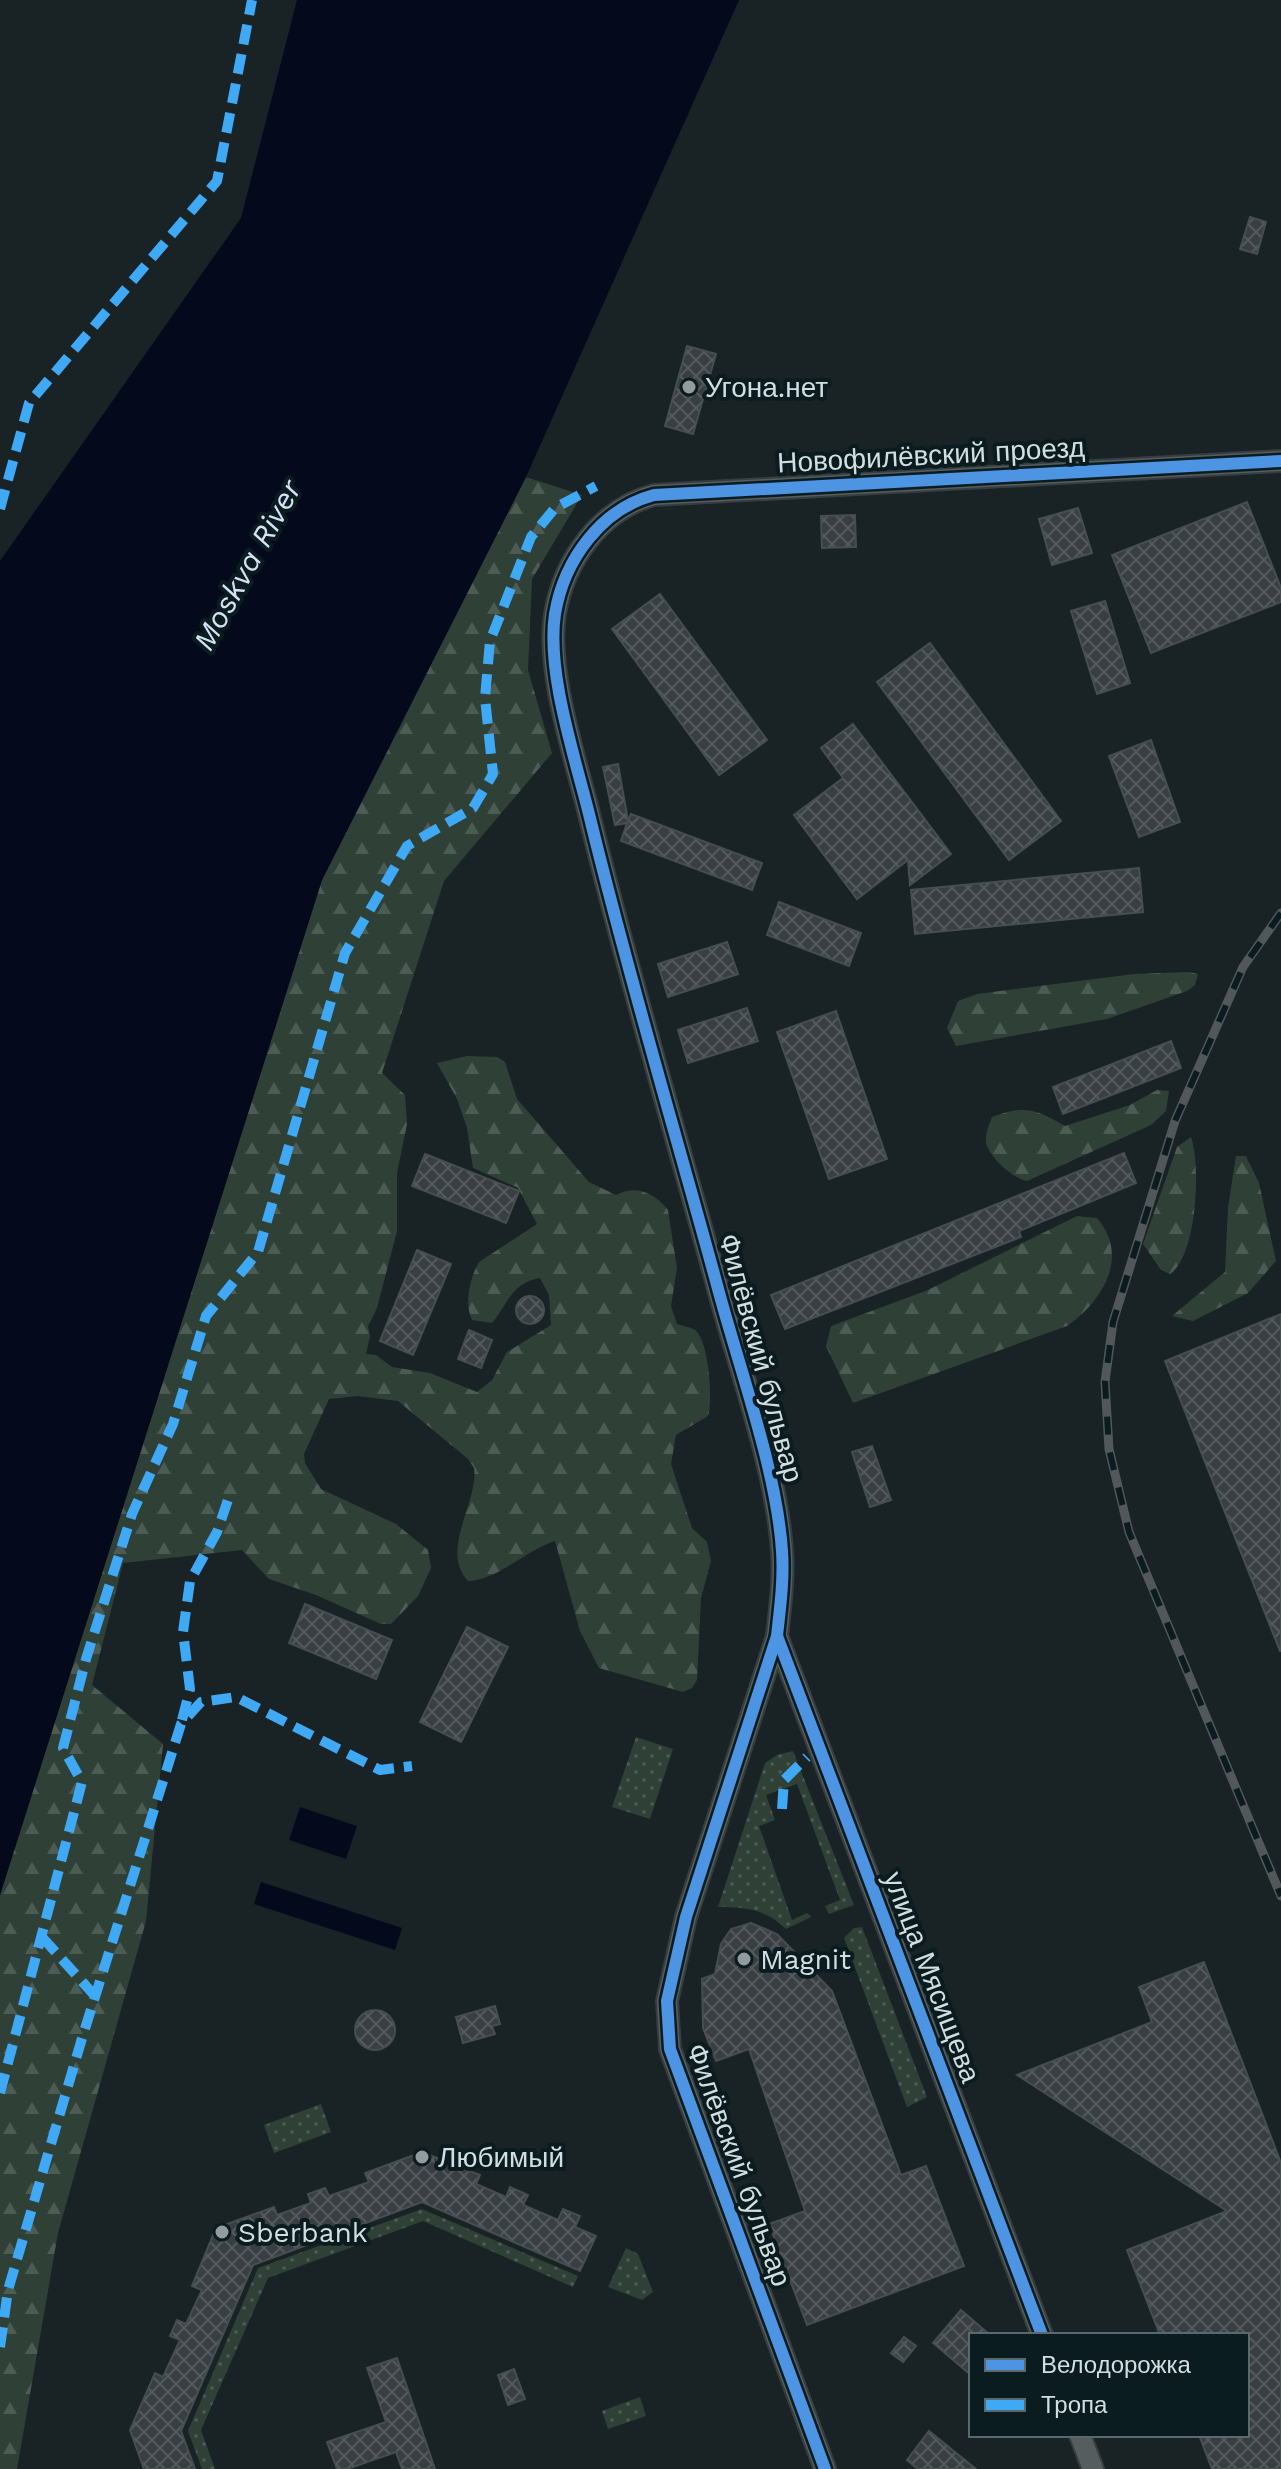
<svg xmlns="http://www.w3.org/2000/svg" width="1281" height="2469" font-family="'Work Sans',sans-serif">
<defs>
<pattern id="grass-dots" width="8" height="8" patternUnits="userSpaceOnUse" patternTransform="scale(2)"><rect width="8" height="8" fill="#2f4137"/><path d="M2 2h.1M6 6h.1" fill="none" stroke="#4c5c54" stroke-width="1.8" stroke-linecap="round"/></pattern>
<pattern id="forest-firs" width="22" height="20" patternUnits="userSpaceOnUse" patternTransform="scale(2)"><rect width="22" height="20" fill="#2f4137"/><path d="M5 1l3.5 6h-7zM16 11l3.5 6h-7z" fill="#4c5c54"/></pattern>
<pattern id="building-cross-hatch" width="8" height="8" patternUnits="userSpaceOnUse" patternTransform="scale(2)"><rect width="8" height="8" fill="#383e41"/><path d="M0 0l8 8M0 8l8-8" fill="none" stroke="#54595c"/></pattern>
</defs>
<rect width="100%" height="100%" fill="#192224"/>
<g fill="url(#grass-dots)">
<polygon points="636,1737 673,1749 650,1819 612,1807"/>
<path d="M 793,1751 L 854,1905 L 829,1914 L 825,1906 L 840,1900 L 797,1784 L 766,1795 L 775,1820 L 759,1826 L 792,1920 L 807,1913 L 811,1917 L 786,1929 C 765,1909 746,1907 718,1907 L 765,1763 L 777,1755 Z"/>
<polygon points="862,1927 927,2097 907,2107 844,1938 854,1928"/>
<polygon points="321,2104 331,2132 274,2153 264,2125"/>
<polygon points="422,2209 578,2276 573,2287 423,2221 268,2278 201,2430 215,2469 202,2469 188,2431 258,2268"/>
<polygon points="626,2248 638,2254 653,2292 642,2300 608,2287"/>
<polygon points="640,2397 646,2416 608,2429 602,2411"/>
</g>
<g fill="url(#forest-firs)">
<path d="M 526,477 L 582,495 L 532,579 L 528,670 L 552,753 L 444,881 L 382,1073 L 405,1095 L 407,1124 L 397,1173 L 397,1231 L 377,1308 L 368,1326 L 370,1336 L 366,1354 L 376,1355 L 392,1367 L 430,1373 L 477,1392 L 492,1380 L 507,1352 L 551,1325 L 549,1295 L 540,1278 C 511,1283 508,1304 492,1323 L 472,1320 C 464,1304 470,1277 479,1262 L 537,1224 L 518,1188 L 473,1168 L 467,1128 L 457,1099 L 437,1063 L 467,1056 L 497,1057 L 505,1062 L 517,1099 L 589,1182 L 616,1195 C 636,1184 655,1193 668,1210 L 677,1268 L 671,1306 L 677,1324 C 682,1326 691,1327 695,1330 C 709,1340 713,1400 708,1416 L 676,1435 L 671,1464 L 692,1528 L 707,1542 L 711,1561 L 701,1598 L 697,1680 L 692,1688 L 683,1692 L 599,1668 L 580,1631 L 555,1541 C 526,1550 498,1580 468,1581 C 439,1550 479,1502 474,1468 L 468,1459 L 398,1401 L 358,1396 L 329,1399 L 304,1454 L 305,1463 L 321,1489 L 396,1524 L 428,1550 L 431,1568 L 418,1596 L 391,1624 L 381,1624 L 316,1595 L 269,1579 L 242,1550 L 123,1563 L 92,1685 L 163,1744 L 146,1921 L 58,2233 L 17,2469 L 0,2469 L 0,1895 L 322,880 Z"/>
<polygon points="1189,972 1198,974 1195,985 1187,991 1107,1019 956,1046 947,1028 958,1001 977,994 1134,974"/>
<path d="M 1157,1090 L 1169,1091 L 1166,1111 L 1151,1125 L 1027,1181 C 1013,1178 989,1158 986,1142 C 985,1134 989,1125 992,1117 C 1025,1105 1035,1109 1065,1126 L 1130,1105 Z"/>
<path d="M 1191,1137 C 1201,1165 1197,1256 1170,1274 L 1161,1270 L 1143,1244 L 1177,1147 Z"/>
<polygon points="1236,1156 1246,1156 1259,1183 1276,1261 1248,1293 1193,1321 1172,1316 1225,1272 1228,1207"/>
<path d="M 1077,1216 L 1097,1218 C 1130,1256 1103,1301 1067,1326 L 853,1403 L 826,1346 L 831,1326 L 928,1290 Z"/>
</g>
<g fill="#05091c">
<polygon points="297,0 739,0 526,477 322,880 0,1895 0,561 241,218"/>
<polygon points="300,1807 357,1826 346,1859 289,1840"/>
<polygon points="261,1882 402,1928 395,1950 254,1904"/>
</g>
<g fill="url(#building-cross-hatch)" stroke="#464e50" stroke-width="2">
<polygon points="1250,217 1266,222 1257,254 1240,249"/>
<polygon points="687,346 716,354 693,434 665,426"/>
<polygon points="1247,502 1281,588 1281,602 1151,653 1112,555"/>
<polygon points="1078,508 1092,553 1052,565 1039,519"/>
<polygon points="855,515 856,547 822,548 821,516"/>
<polygon points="660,594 767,740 719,775 612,629"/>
<polygon points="1105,601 1130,683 1097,694 1071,611"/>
<polygon points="930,643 1061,821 1009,860 877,682"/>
<polygon points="853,724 951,854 910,885 908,860 857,899 794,815 843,778 821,748"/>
<polygon points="1151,740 1180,822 1139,837 1109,756"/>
<polygon points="618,764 628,821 631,814 762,863 752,890 621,841 627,823 615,825 603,767"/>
<polygon points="1139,868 1143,912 915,934 911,890"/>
<polygon points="779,902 861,933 849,966 767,935"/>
<polygon points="727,942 738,974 668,997 658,964"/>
<polygon points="747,1008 758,1041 688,1063 678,1030"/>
<polygon points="836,1011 887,1159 829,1179 777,1032"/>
<polygon points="1171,1041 1181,1068 1063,1114 1053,1087"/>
<polygon points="1124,1153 1136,1183 1019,1231 1021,1237 785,1329 771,1295"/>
<polygon points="425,1154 519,1191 506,1223 412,1186"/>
<polygon points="417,1250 451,1264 413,1355 380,1341"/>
<circle cx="530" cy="1310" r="14"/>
<polygon points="1281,1314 1281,1651 1280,1651 1165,1361"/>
<polygon points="469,1330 492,1340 481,1368 458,1359"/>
<polygon points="872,1446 891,1500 870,1507 852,1452"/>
<polygon points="305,1604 392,1640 376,1679 289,1643"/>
<polygon points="467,1627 508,1647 461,1742 420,1722"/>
<polygon points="751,1923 777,1934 832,1991 901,2175 926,2166 964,2266 807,2325 769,2224 805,2211 749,2049 716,2061 703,2028 702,1979 715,1974 721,1944 731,1929"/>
<polygon points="1204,1962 1281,2163 1281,2469 1212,2469 1199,2435 1247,2435 1247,2335 1160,2335 1127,2250 1227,2211 1017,2075 1152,2022 1139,1987"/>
<polygon points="495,2006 500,2024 492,2026 495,2034 463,2043 456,2017"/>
<circle cx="375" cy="2030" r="20"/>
<polygon points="422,2152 480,2175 476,2184 506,2197 510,2187 528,2195 523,2205 558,2220 563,2209 580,2216 575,2227 596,2236 580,2271 422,2202 253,2265 181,2431 195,2469 144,2469 130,2430 155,2373 163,2377 180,2340 170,2336 177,2320 186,2324 202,2290 192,2286 216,2228 274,2207 277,2215 311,2203 308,2194 325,2188 329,2196 369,2182 365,2173"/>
<polygon points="961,2310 990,2335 971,2335 971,2375 933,2343"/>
<polygon points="904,2337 916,2346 903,2362 891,2353"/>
<polygon points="397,2358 435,2469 402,2469 396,2452 347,2469 337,2469 327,2442 386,2422 367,2368"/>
<polygon points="514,2369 525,2399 508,2405 498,2375"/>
<polygon points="929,2431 976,2469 918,2469 907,2460"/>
</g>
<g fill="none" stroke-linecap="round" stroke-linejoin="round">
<defs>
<g id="tertiary">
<polyline points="777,1636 1042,2335"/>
<polyline points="1080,2435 1093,2469"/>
<path d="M 825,2469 L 670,2049 L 667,2001 L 686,1917 L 777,1636 C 780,1608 784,1580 782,1551 C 777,1473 741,1373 720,1296 C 677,1137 629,979 590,818 C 576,760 546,673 555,614 C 564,560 601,509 654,495 L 1281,461"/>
</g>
</defs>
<use href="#tertiary" stroke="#363d3f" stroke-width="24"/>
<use href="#tertiary" stroke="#555d5f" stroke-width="20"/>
<defs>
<polyline id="rail" points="1281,913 1243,967 1175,1121 1113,1322 1105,1382 1109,1449 1129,1532 1281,1896"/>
</defs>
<use href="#rail" stroke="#52585a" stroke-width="9"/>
<use href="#rail" stroke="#0a1c1f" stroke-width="6" stroke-dasharray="18" stroke-linecap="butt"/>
<g stroke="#3fa9f5" stroke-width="10" stroke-dasharray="20 10" stroke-linecap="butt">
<polyline points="0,509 29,403 217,181 252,0"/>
<polyline points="182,1720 190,1689 183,1632 190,1581 217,1532 230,1494"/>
<polyline points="782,1809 784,1780 807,1757"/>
<polyline points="42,1937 95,1996"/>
<polyline points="0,2093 82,1782 63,1748 86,1659 132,1514 173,1424 206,1316 258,1252 345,953 407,846 473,808 493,774 485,698 490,641 531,537 555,508 596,486"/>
<polyline points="0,2347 8,2290 83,2035 181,1724 201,1702 236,1697 380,1770 412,1766"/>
</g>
<defs>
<g id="cycleway">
<polyline points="777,1636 1042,2335"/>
<path d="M 825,2469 L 670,2049 L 667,2001 L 686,1917 L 777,1636 C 780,1608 784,1580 782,1551 C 777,1473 741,1373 720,1296 C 677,1137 629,979 590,818 C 576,760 546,673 555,614 C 564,560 601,509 654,495 L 1281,461"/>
</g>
</defs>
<use href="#cycleway" stroke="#0a1c1f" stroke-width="17"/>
<use href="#cycleway" stroke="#4d94e3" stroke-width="12"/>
</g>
<g fill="#929c9e" stroke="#0a1c1f" stroke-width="3">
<circle cx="689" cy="387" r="8"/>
<circle cx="744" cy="1959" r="8"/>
<circle cx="422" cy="2157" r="8"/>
<circle cx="222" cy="2232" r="8"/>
</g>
<g text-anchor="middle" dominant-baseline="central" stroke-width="8" stroke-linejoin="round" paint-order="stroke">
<g font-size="28" fill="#d3dee0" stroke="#0a1c1f" text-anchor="start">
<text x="705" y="387">Угона.нет</text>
<text x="760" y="1959">Magnit</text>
<text x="438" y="2157">Любимый</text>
<text x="238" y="2232">Sberbank</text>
</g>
<g font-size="28" fill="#d3dee0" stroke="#0a1c1f">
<text transform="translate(931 455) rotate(-3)">Новофилёвский проезд</text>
<text transform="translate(761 1358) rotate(75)">Филёвский бульвар</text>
<text transform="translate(932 1977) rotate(69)">улица Мясищева</text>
<text transform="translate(739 2165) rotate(70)">Филёвский бульвар</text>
</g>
<g font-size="30" font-style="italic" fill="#d9e1f7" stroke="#0a1c1f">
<text transform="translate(247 565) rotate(-61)">Moskva River</text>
</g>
</g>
<rect x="969" y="2333" width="280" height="104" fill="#0a1c1f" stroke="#5a6a6c" stroke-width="2"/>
<rect x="985" y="2359" width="40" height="12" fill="#4d94e3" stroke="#5a6a6c" stroke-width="2"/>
<text x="1041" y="2373" font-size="24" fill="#d3dee0">Велодорожка</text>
<rect x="985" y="2399" width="40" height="12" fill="#3fa9f5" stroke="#5a6a6c" stroke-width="2"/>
<text x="1041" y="2413" font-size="24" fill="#d3dee0">Тропа</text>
</svg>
